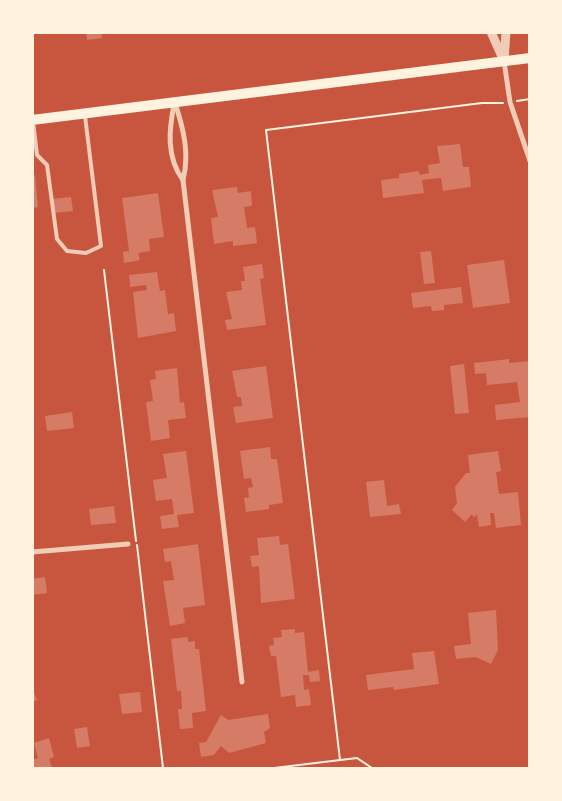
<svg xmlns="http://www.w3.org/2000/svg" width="562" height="801" font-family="'Roboto Condensed',sans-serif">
<rect width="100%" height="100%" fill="#c8553d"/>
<g fill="#d67c66">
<polygon points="86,32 101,32 102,38 87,40"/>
<polygon points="460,144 463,167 469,167 471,187 443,191 441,178 422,180 424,193 383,198 381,180 399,178 399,174 419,171 420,175 429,173 428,165 440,163 437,146"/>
<polygon points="32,175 35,175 38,207 32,208"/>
<polygon points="237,187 238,193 251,191 252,206 244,207 247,228 255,227 257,243 233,246 233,241 214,244 211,218 218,217 212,190"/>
<polygon points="158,193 164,237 149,239 150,251 138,253 140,260 124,263 123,252 129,251 122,198"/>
<polygon points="71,197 73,211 53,213 52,199"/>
<polygon points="431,251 435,283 424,284 420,252"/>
<polygon points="504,260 510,303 473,308 467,265"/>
<polygon points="262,264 264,278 260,279 266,325 227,330 225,320 232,319 226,292 242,290 241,281 245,281 243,267"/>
<polygon points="157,272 160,291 165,290 168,314 174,313 176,331 138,338 133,292 147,290 146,285 130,287 129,275"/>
<polygon points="461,287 463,303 444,305 444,310 432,311 431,306 413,308 411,293"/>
<polygon points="509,359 509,363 530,361 530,417 496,420 495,405 520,402 517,382 487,385 486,373 475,374 474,363"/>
<polygon points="464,364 469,413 455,414 450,366"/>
<polygon points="266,366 273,418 236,423 233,407 242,406 241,397 237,397 232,371"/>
<polygon points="177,368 180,403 184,402 186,418 168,420 170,438 151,441 146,402 153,401 150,380 156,379 155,371"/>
<polygon points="72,412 74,428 47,431 45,416"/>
<polygon points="270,447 271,459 277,459 283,503 269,505 269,509 246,512 244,498 249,497 248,488 253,487 251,478 244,479 240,451"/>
<polygon points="186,451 194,513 177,515 179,527 162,529 160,516 174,514 172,499 156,501 153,480 167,478 163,454"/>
<polygon points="498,451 501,471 496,472 499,494 518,492 521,525 496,528 494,513 490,513 491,525 479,527 477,514 475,517 471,515 465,522 452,510 457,503 455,487 466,473 470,473 468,455"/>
<polygon points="384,480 387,506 399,504 401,514 370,517 366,482"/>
<polygon points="114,506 116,523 91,525 89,509"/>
<polygon points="279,536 280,545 288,544 295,599 261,603 259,566 252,567 250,556 259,555 257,538"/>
<polygon points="198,544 205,605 183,608 185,623 170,626 163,581 174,580 171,561 165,562 163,549"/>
<polygon points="45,577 47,593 32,595 32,579"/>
<polygon points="496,610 498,650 491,664 476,657 456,659 454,646 471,644 468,613"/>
<polygon points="295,629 295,633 304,632 308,672 319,670 320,681 310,682 309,675 303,675 304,690 309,689 311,705 296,707 295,695 281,697 276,656 271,656 269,646 274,645 273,638 282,637 281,630"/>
<polygon points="188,637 188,642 195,641 195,649 199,649 206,711 192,713 193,728 180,729 178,709 182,709 181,691 177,691 171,639"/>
<polygon points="434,651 439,684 394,690 393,687 368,690 366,675 414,669 412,653"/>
<polygon points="32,687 37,700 32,702"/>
<polygon points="140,692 142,712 122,714 119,694"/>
<polygon points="268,714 270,728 264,732 266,743 229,753 221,746 214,755 201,757 199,743 206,742 221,715 228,720"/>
<polygon points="87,727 90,746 77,748 74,729"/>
<polygon points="49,738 54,757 49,759 52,768 32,768 32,760 38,758 34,743"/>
</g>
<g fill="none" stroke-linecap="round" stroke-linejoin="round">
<g stroke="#fff3e0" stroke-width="2">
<polyline points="517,101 530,99"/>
<polyline points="104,270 136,541"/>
<polyline points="137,545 163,768"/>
<polyline points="340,760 266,130 482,103 503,103"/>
<polyline points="274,768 357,758 372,768"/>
</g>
<polyline stroke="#f1ccb7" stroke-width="4" points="33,121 37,155 47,165 57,239 67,251 86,253 101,246 85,116"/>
<g stroke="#f1ccb7" stroke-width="5">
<polyline points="504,61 510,102 530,161"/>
<path d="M 175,103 C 183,127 190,154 183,180 L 242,682"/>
<path d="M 174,104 C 169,130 166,157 183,180"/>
<polyline points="32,552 128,544"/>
</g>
<g stroke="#f1ccb7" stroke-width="9">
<polyline points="491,32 504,61"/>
<polyline points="504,61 506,32"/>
</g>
<polyline stroke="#fff3e0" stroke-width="10" points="32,120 530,58"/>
</g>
<rect width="562" height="801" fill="none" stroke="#fff3e0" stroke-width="68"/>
</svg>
